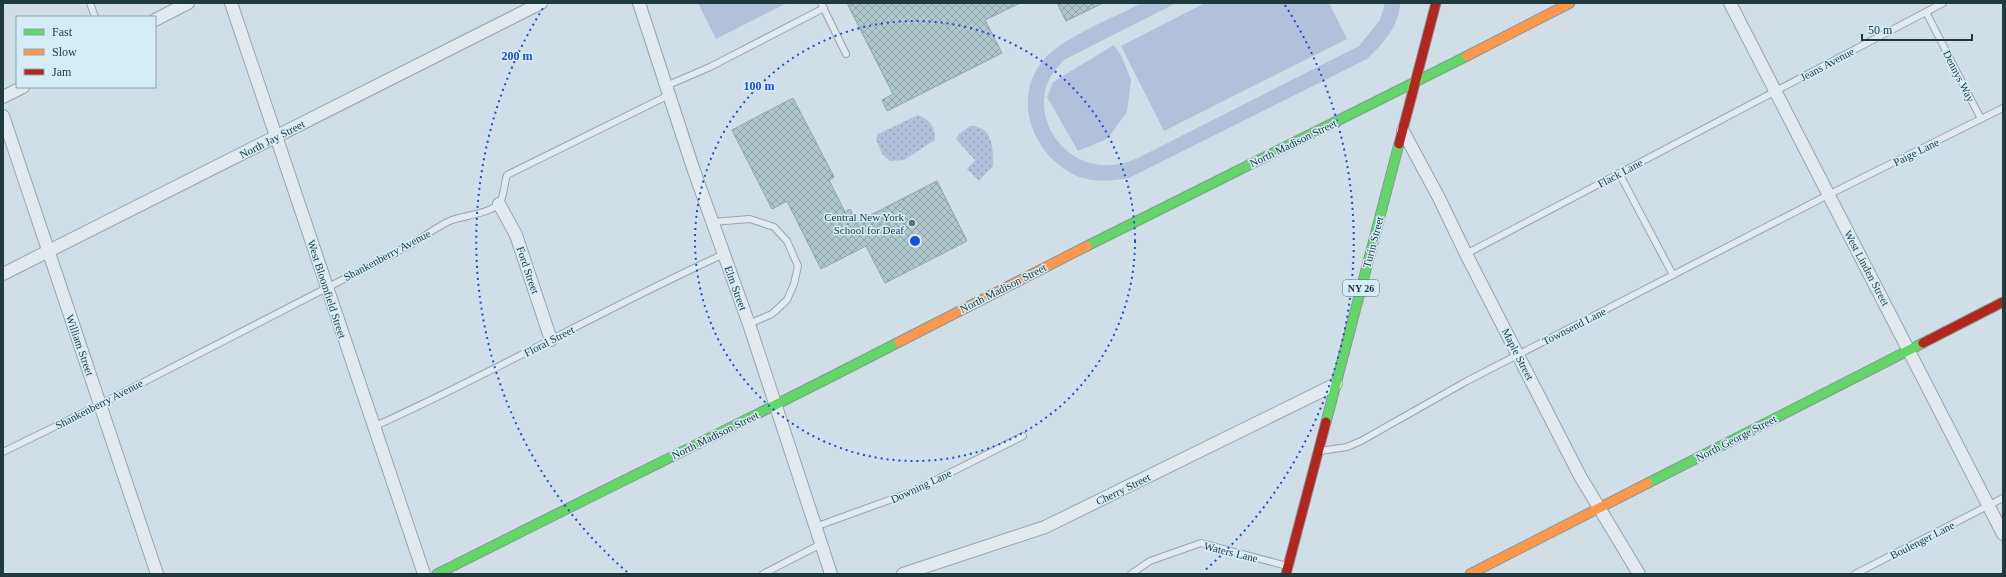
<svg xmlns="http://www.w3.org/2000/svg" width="2006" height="577" font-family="'Times New Roman',serif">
<defs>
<pattern id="park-dots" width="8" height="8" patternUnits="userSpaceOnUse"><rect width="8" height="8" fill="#b2c0da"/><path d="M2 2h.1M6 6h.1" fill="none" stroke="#909db2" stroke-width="1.8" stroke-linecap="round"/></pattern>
<pattern id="building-cross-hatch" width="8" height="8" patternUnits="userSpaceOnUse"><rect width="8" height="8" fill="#b0c7cb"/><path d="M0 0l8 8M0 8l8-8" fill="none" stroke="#8fa3a6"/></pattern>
</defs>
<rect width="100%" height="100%" fill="#d0dfe7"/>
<g fill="url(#park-dots)">
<path d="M 918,115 C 931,121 935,126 935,140 L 904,160 L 890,161 L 882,154 L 876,139 L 878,134 Z"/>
<path d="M 970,126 C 994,126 993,149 993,166 L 979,181 L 967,169 L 975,160 L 956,139 L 959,134 Z"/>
</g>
<g fill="#b2c0da">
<polygon points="698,3 787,3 716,39"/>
<path d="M 1142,3 L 1176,3 L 1064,60 C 1058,67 1052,73 1048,82 C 1032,122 1066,167 1108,165 C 1119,165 1128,162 1138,158 L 1359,46 L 1380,20 L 1385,3 L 1400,3 C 1400,25 1382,45 1367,59 L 1129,178 C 1112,181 1092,183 1075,175 C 1034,156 1012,102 1041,63 C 1058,39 1115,17 1142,3 Z"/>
<polygon points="1205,3 1329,3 1347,39 1164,131 1121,46"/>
<polygon points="1114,45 1122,57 1131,80 1127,112 1107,139 1078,151 1047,97 1053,82"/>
</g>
<g fill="url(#building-cross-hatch)" stroke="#8fa4a8">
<polygon points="847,3 1020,3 985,20 1002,53 887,111 882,100 893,94"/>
<polygon points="1057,3 1103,3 1066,21"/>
<polygon points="793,98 834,177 829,180 845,212 850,209 857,222 937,181 967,241 885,283 866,246 821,269 787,201 772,209 732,130"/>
</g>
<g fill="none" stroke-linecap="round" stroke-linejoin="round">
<defs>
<g id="lane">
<polyline points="90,3 95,17"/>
<polyline points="821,3 846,54"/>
<polyline points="1926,12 1981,119"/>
<polyline points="666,86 710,67 824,8"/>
<polyline points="1619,173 1673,275"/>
<polyline points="712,222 750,219 774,227 787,241 798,266 794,284 787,300 772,314 749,324"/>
<polyline points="1466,254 1943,3"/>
<path d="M 373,427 C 492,374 605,308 724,254"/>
<polyline points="1320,451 1347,447 1361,441 1467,381 1828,195 2003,108"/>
<path d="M 3,452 L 101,404 L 412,244 C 425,236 439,225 452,220 C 467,215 487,214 499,204 C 504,199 504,183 507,175 L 669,95"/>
<polyline points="815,527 914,491 1023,436"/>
<polyline points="763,574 821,544"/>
<polyline points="1131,574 1150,561 1201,543 1287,566"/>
<polyline points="1855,574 2003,498"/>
</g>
<g id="street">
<polyline points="231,3 424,574"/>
<polyline points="639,3 693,168 750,327 831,574"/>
<polyline points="1730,3 2003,534"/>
<polyline points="155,20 188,3"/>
<polyline points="3,97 23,87"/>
<polyline points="3,116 157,574"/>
<polyline points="1403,131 1439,198 1466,254 1580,476 1639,574"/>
<polyline points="499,204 516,235 551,340"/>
<polyline points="3,274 541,3"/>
<polyline points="903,574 1045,527 1336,384"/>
</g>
<g id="fast">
<polyline points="1087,246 1467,56"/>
<polyline points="1326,422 1399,144"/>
<polyline points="1648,483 1923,343"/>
<path d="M 437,574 C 591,496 746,421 899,342"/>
</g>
<g id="slow">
<polyline points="1467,56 1570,3"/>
<polyline points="899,342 1087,246"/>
<polyline points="1470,574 1648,483"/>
</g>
<g id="jam">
<polyline points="1399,144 1436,3"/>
<polyline points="1923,343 2003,302"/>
<polyline points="1286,574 1326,422"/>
</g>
</defs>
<use href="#lane" stroke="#98a7ac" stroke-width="8"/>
<use href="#street" stroke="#98a7ac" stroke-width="14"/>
<use href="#fast" stroke="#88979c" stroke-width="11"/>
<use href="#slow" stroke="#88979c" stroke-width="11"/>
<use href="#jam" stroke="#88979c" stroke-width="11"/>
<use href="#lane" stroke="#e2eaef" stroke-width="6"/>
<use href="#street" stroke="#e2eaef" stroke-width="12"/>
<use href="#fast" stroke="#63d668" stroke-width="9"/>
<use href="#slow" stroke="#ff974d" stroke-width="9"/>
<use href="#jam" stroke="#b3261e" stroke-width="9"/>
</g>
<g fill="none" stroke="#1d4ed8" stroke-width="2" stroke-dasharray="2 4">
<circle cx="915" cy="241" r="220"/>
<path d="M627 572A439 439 0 0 1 545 5M1285 5A439 439 0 0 1 1203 572"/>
</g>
<circle fill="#5d7378" stroke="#d6ecf7" stroke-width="1.5" cx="912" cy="223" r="4"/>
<g text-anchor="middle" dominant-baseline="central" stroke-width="3" stroke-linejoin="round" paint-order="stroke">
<rect fill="#d6ecf7" stroke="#566f75" stroke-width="1" x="1343" y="280" width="36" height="16" rx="3"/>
<g font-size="10" font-weight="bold" fill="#1f393d">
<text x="1361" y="288">NY 26</text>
</g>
<g font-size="11" fill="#1f393d" stroke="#d6ecf7">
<text transform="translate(1827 64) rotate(-28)">Jeans Avenue</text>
<text transform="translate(1959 76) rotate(63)">Dennys Way</text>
<text transform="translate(272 139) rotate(-27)">North Jay Street</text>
<text transform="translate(1293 143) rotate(-26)">North Madison Street</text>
<text transform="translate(1916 152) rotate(-26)">Paige Lane</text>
<text transform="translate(1620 173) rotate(-28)">Flack Lane</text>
<text transform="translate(1373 242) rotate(-75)">Turin Street</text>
<text transform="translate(387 255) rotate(-28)">Shankenberry Avenue</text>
<text transform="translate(1867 268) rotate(62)">West Linden Street</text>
<text transform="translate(528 270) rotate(71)">Ford Street</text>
<text transform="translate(736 288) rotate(70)">Elm Street</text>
<text transform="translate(1003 288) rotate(-27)">North Madison Street</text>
<text transform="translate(327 289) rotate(72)">West Bloomfield Street</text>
<text transform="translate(1574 326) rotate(-27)">Townsend Lane</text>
<text transform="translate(549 341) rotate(-27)">Floral Street</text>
<text transform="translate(80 345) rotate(71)">William Street</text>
<text transform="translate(1518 354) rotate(63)">Maple Street</text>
<text transform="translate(99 404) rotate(-27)">Shankenberry Avenue</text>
<text transform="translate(715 435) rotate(-26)">North Madison Street</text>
<text transform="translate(1736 438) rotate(-27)">North George Street</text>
<text transform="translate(921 486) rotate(-25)">Downing Lane</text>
<text transform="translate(1123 489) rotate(-26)">Cherry Street</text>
<text transform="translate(1922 540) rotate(-27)">Boulenger Lane</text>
<text transform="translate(1231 552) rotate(14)">Waters Lane</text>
</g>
<g font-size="11" fill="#1f393d" stroke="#d6ecf7" text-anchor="end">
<text x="904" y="217">Central New York<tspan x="904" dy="13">School for Deaf</tspan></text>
</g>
</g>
<circle cx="915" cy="241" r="6" fill="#1d4ed8" stroke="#d6ecf7" stroke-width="2"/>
<g font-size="12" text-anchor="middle" font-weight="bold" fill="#1d4ed8" stroke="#d6ecf7" stroke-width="3" stroke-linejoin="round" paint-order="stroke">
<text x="517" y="60">200 m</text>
<text x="759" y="90">100 m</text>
</g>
<rect width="2006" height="577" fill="none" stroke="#1f393d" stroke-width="8"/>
<rect x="16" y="16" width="140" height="72" fill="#d6ecf7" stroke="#8da4ad"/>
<rect x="24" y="29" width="20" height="6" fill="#63d668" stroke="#8da4ad"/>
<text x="52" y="36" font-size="12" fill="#1f393d">Fast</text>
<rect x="24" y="49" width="20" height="6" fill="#ff974d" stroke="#8da4ad"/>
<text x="52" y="56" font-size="12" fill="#1f393d">Slow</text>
<rect x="24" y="69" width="20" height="6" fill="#b3261e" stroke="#8da4ad"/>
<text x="52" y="76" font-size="12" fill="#1f393d">Jam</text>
<path d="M1862 34v6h110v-6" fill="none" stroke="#1f393d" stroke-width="2"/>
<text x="1868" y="34" font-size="12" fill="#1f393d" stroke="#d6ecf7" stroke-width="3" paint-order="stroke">50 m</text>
</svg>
